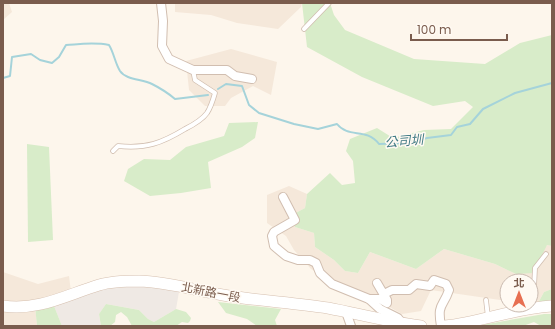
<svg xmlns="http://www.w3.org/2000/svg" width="555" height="329" font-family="Poppins,'Noto Sans TC',sans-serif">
<rect width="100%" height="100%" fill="#fdf6ec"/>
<g fill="#f5e8da">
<polygon points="3,3 9,3 12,12 3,20"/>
<polygon points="175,3 302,3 301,7 278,29 237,23 211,15 175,12"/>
<polygon points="231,49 277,62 271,95 253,86 231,98 225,106 205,106 189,90 186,61"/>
<polygon points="289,186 307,194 305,208 290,216 295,227 314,233 315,247 334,260 345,271 358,273 370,252 416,269 444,249 495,264 516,274 547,245 552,246 552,289 544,292 537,305 531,304 531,281 507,281 507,301 431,290 421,311 402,314 366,294 338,285 311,269 294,250 286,236 267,223 267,195"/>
<polygon points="3,272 38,284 69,276 71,292 35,306 37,326 3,326"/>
</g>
<polygon fill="#efe9e4" points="111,280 180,286 176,309 154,322 148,319 139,310 106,304 99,314 101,326 62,326 52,301"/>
<g fill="#d8ecc9">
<polygon points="302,3 330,3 334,15 345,30 414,59 485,64 520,43 552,35 552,246 547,245 533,273 516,274 495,264 444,249 416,269 370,252 358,273 345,271 334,260 315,247 314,233 295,227 290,216 305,208 307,194 330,173 342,185 355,183 353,161 346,151 350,139 377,128 393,138 424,130 451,129 473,107 465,101 433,106 362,77 307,47"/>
<polygon points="258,122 255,138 242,147 208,162 211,188 181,193 150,196 124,181 128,169 144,159 170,160 186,147 224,136 229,123"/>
<polygon points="27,144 49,147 53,240 28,242"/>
<polygon points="552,289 552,304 537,305 544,292"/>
<polygon points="52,301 62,326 37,326 35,306"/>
<polygon points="218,302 281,309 275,320 277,326 257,326 247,319 226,313"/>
<polygon points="106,304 139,310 148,319 154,322 176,309 186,312 191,318 190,321 188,323 182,322 176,326 132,326 127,317 121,312 116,315 115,322 110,326 101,326 99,314"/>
<polygon points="544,314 552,314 552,326 541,326 534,322 523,326 476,326"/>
</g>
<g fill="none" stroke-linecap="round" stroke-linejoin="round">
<g stroke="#a5d3da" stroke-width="2">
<path d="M 3,78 L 10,76 L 12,57 L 31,54 L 40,60 L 52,63 L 59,57 L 66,45 C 81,44 94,42 109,45 C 114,53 115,63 120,71 C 126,80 142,79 152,84 C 160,88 168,93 175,99 L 208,95"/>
<path d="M 218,89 L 226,84 L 242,86 L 249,105 L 259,113 L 294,124 L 318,129 L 337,124 C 349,139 366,127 379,144 L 406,143 L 427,138 L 451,135 L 457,127 L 470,124 L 483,109 L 515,93 L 552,83"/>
</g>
<defs>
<g id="service">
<polyline points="304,29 329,3"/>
<path d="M 113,151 L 118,146 C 146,149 162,143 185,129 C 193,125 202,120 207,113 C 211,107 213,100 215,93 L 195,80 L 193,70"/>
<polyline points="486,300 488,317"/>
<polyline points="533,307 535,268 546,254"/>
</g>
<g id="minor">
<polyline points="161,3 163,21 162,46 169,59 193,70 227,70 235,76 252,79"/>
<polyline points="283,197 295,220 274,232 272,236 274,246 286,256 298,260 310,260 316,263 320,273 332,284 369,299 380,309 398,318 402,323"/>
<path d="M 384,294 L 392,290 L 409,290 L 416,284 L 430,286 L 434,280 L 446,284 L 449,290 C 443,308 437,303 441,326"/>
<polyline points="369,299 380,299 387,303 387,300 377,283"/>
<polyline points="346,312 351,326"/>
</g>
<g id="secondary">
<path d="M 3,306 C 39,311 66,295 99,285 C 112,281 126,281 139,281 C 169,282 198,291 229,296 C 262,301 295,303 328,308 C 359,314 389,322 421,326"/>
<path d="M 445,326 C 481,322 515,308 552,306"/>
</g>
</defs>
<use href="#service" stroke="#d1beb0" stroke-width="5.5"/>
<use href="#minor" stroke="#d1beb0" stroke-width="10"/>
<use href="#secondary" stroke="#d6c0b0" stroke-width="12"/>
<use href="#service" stroke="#fff" stroke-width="4"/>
<use href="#minor" stroke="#fff" stroke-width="8"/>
<use href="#secondary" stroke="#fff" stroke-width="11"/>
</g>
<g text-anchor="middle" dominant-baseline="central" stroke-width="3" stroke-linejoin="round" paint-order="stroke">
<g font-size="12" fill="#7a5c4d" stroke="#fffaf3">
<text transform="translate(211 292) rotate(11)">北新路一段</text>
</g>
<g font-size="13" font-style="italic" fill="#437c86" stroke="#fffaf3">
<text transform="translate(404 141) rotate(-5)">公司圳</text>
</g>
</g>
<rect width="555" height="329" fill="none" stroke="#7a5c4d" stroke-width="8"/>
<g transform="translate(519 293)"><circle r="19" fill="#fffaf3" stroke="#cabbb1"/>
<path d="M0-3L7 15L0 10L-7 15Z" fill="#e76f51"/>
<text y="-6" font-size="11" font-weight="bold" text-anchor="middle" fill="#7a5c4d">北</text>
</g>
<path d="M411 34v6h96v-6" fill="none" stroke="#7a5c4d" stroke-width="2"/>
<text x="417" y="34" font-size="12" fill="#7a5c4d" stroke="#fffaf3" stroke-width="3" paint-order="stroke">100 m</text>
</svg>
